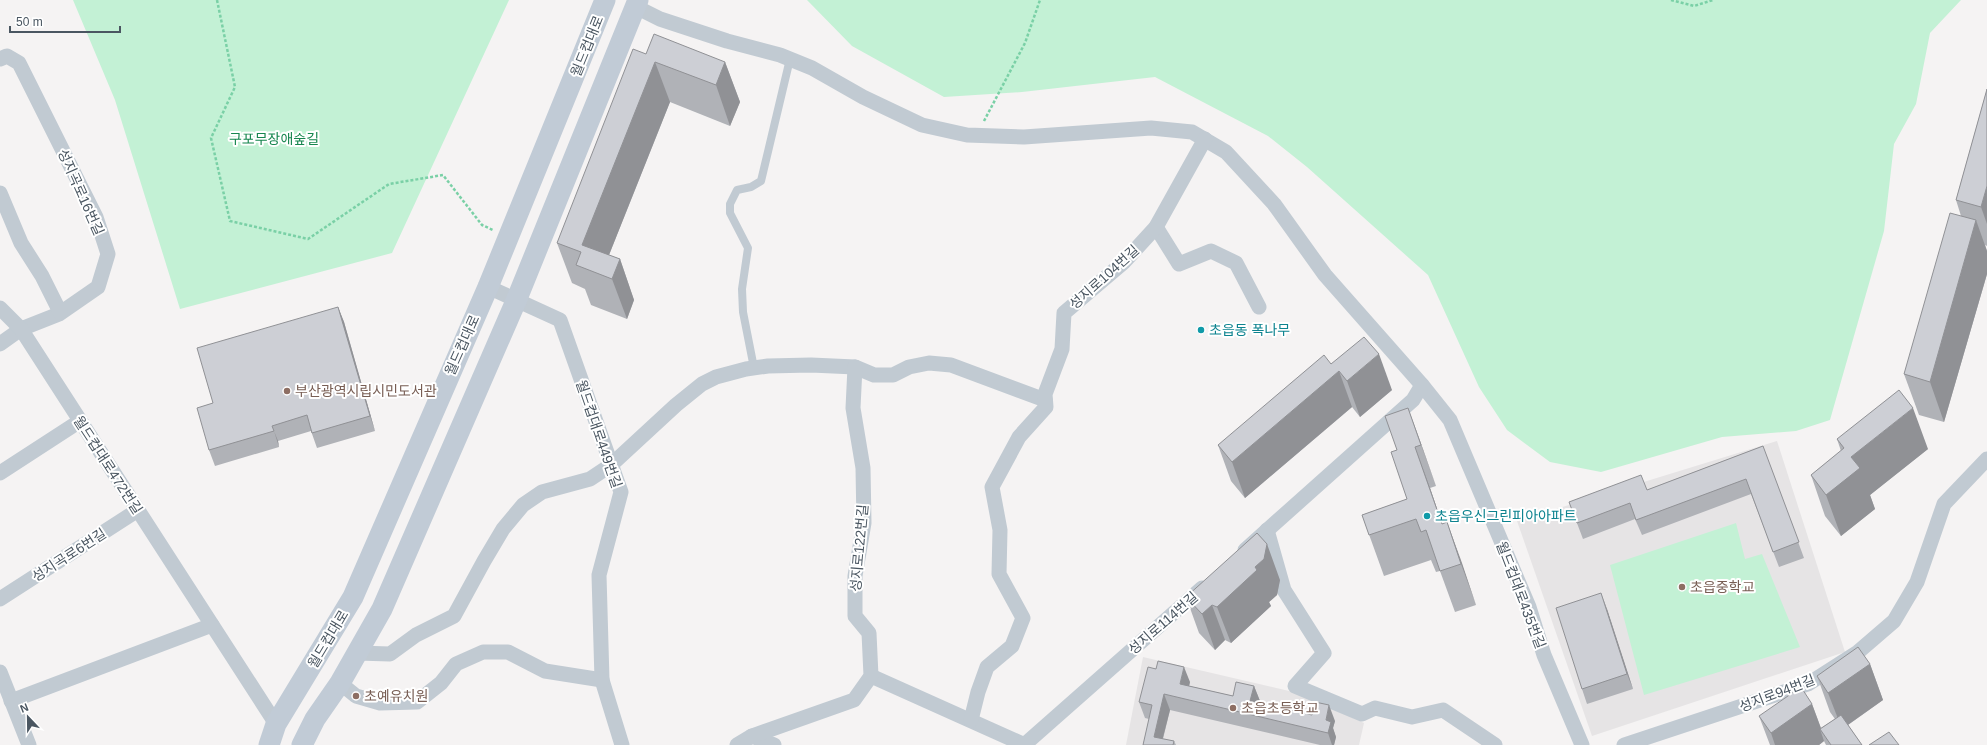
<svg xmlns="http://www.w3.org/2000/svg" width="1987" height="745" font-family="Helvetica,'Noto Sans KR',sans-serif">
<rect width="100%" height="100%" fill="#f5f3f3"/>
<g fill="#e6e4e5">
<polygon points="1777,441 1845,652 1592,736 1517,521"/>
<polygon points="1143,657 1302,694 1364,723 1359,745 1126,745"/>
</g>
<g fill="#c3f1d5">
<polygon points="73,0 509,0 392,253 180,309 115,100"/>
<polygon points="807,0 1961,0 1930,33 1916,104 1894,144 1884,231 1830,420 1796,431 1722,437 1601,472 1550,462 1507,430 1479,387 1428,275 1307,167 1268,136 1155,77 1022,92 944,97 852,46"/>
<polygon points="1736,523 1745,559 1762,554 1800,647 1644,695 1610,565"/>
</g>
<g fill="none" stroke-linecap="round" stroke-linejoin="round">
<g stroke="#7ad0a6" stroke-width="2.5" stroke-dasharray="3 2" stroke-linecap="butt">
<polyline points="217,0 235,87 211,138 230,221 308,239 389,184 443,175 482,225 493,230"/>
<polyline points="1671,0 1694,6 1713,0"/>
<polyline points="984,121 1025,43 1040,0"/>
</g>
<polyline stroke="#c1cad2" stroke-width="8" points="754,368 743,312 742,289 748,248 730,213 730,204 737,190 751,187 761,181 790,59"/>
<g stroke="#c1cad2" stroke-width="15">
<polyline points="636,7 660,19 727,41 780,55 812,68 863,97 922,125 967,135 1024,137 1151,128 1192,132 1226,152 1274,204 1325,275 1422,385 1450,420 1529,607 1544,655 1582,745"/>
<polyline points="0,59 7,56 19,63 96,217 108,254 98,287 59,314 21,329 0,344"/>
<polyline points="0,193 21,243 42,276 60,312"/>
<polyline points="1156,227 1179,264 1211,251 1236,263 1259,307"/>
<polyline points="488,287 560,320 621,492 599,575 602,680 622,745"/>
<polyline points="0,308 21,329 276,724"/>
<polyline points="0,473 80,421"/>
<polyline points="1267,530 1284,590 1324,653 1295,686 1362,714 1375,708 1412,717 1443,710 1495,745"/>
<polyline points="1245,550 1413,400 1422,385"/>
<polyline points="0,599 138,510"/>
<polyline points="357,653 390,654 416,635 454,616 484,561 503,529 523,505 542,492 590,479 611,465 676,405 702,384 716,377 746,369 768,366 811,365 855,367 874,375 893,375 909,367 929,363 951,365 1045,400"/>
<polyline points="0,672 29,745"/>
<polyline points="871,676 1025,745"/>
<polyline points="340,683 356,696 380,703 417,702 441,683 456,664 483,652 508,652 545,671 602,680"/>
<polyline points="11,701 212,625"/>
<polyline points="971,720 978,692 987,667 1012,646 1023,618 999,574 1000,530 992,487 1019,437 1046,407 1045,394 1062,349 1064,313 1124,262 1156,227 1205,139"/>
<polyline points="752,736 774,745"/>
<polyline points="737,745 752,736 854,700 871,676 869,633 855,616 855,576 864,523 863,468 853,408 855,367"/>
<polyline points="1024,745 1202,588"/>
<polyline points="1624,745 1808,684 1858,652 1894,621 1917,582 1944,504 1987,459"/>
</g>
<g stroke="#c1cbd6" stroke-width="21">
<polyline points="269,745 276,724 353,597 488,287 605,0"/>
<polyline points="302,745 315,719 340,683 382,609 516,301 638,0"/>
</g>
</g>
<g fill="#b0b2b7">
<polygon points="646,54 725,62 740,102 730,126 670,102 609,255 620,259 634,300 627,319 591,305 585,289 572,283 557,243"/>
<polygon points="1987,89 1987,246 1985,245 1987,251 1987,274 1944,422 1919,415 1904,374 1961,216 1956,200"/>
<polygon points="338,307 344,322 375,431 317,448 311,431 278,441 279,447 215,466 209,450 213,403"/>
<polygon points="1331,364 1392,390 1360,417 1352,407 1245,498 1231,481 1218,445"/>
<polygon points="1408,408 1436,486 1430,488 1442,524 1447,522 1476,605 1455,612 1440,571 1436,572 1431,560 1384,576 1362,515 1407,499 1397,450"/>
<polygon points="1837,439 1928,449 1870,495 1875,509 1841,536 1825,516 1811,475 1841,451"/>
<polygon points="1763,446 1804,558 1779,567 1751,494 1642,535 1635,519 1583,539 1569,502 1647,490"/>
<polygon points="1280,580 1277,595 1269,602 1271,606 1231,643 1225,640 1215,650 1199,633 1186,597"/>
<polygon points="1607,609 1633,689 1587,704 1582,689"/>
<polygon points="1870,664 1883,700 1848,725 1862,745 1826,745 1824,741 1819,745 1770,745 1759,716 1812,704 1821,728 1835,719 1830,712 1817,676"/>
<polygon points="1190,682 1189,686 1233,696 1254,686 1260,701 1259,703 1335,721 1333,728 1336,737 1334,745 1320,745 1170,710 1163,739 1174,741 1176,745 1143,745 1149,719 1145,718 1139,702"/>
</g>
<g fill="#909195">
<polygon points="655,62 670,102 601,275 582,245"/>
<polygon points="725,62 740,102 730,126 716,85"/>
<polygon points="1987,186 1987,224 1981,207"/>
<polygon points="1976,220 1987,251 1987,274 1944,422 1930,382"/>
<polygon points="620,259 634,300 627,319 612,279"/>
<polygon points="338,307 344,322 375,431 370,416"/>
<polygon points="1379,354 1392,390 1360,417 1347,381"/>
<polygon points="1339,371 1352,407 1245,498 1232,462"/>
<polygon points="1408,408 1423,449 1436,486 1421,445"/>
<polygon points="1913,408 1928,449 1870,495 1875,509 1841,536 1826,495 1851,457"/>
<polygon points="272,426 278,441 279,447 274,431"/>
<polygon points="1415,447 1430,488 1456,565 1442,524"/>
<polygon points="1447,522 1462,563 1476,605 1461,564"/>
<polygon points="1267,544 1280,580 1277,595 1269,602 1271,606 1231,643 1217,607 1255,567"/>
<polygon points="1601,593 1607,609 1633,689 1627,674"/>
<polygon points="1212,605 1225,640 1215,650 1202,614"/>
<polygon points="1870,664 1883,700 1842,729 1828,693"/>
<polygon points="1184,667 1190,682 1186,699 1180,684"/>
<polygon points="1254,686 1260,701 1256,716 1250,701"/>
<polygon points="1164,694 1170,710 1161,745 1154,737"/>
<polygon points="1812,704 1823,734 1820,729 1824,741 1819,745 1775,745 1771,733"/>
<polygon points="1329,705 1335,721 1333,728 1336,737 1334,745 1332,745 1328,733 1326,720"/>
</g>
<g fill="#cdcfd5" stroke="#909195">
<polygon points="654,34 725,62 716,85 655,62 582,245 620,259 612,279 576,265 581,252 557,243 633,49 646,54"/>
<polygon points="1987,89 1987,186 1981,207 1956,200"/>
<polygon points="1950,213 1976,220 1930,382 1904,374"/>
<polygon points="338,307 370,416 312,433 307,415 272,426 274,431 209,450 197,408 213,403 197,348"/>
<polygon points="1364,337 1379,354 1347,381 1339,371 1232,462 1218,445 1324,355 1331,364"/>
<polygon points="1899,390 1913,408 1851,457 1860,468 1826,495 1811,475 1844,448 1837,439"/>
<polygon points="1408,408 1421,445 1415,447 1442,524 1447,522 1461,564 1440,571 1426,530 1421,532 1416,519 1369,535 1362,515 1407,499 1391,452 1397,450 1385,416"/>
<polygon points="1763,446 1799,542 1773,552 1746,479 1636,520 1630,503 1577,523 1569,502 1641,475 1647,490"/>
<polygon points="1257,533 1267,544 1264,559 1255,567 1257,570 1217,607 1212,605 1202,614 1186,597"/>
<polygon points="1601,593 1627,674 1582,689 1556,608"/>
<polygon points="1858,647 1870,664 1828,693 1817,676"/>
<polygon points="1158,661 1184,667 1180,684 1233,696 1236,682 1254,686 1250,701 1312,715 1315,702 1329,705 1326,720 1331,722 1328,733 1164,694 1154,737 1174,741 1173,745 1143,745 1152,705 1139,702 1148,667 1156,669"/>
<polygon points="1801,687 1812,704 1771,733 1759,716"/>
<polygon points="1841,715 1862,745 1831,745 1820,729"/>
<polygon points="1889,732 1899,745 1869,745"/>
</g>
<g fill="#0f9aa8" stroke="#fff" stroke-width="1.5">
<circle cx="1201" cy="330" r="4"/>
<circle cx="1427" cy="516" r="4"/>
</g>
<g fill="#8d6e63" stroke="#fff" stroke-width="1.5">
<circle cx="287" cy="391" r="4"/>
<circle cx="1682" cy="587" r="4"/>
<circle cx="356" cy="696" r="4"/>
<circle cx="1233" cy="708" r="4"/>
</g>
<g text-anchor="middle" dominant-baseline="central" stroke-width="4" stroke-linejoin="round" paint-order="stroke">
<g font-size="14" fill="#4a5661" stroke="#fff">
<text transform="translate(587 46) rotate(-68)">월드컵대로</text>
<text transform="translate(81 192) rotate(66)">성지곡로16번길</text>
<text transform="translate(1104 277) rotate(-42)">성지로104번길</text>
<text transform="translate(462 345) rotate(-66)">월드컵대로</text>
<text transform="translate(599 434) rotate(71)">월드컵대로449번길</text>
<text transform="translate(108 465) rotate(57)">월드컵대로472번길</text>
<text transform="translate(859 548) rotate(-85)">성지로122번길</text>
<text transform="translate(69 555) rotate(-33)">성지곡로6번길</text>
<text transform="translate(1521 595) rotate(69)">월드컵대로435번길</text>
<text transform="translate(1163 623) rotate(-41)">성지로114번길</text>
<text transform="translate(328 639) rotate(-59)">월드컵대로</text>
<text transform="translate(1777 693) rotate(-21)">성지로94번길</text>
</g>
<g font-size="14" fill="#17864f" stroke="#fff">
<text x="274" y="139">구포무장애숲길</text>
</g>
<g font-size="14" fill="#0d838f" stroke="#fff" text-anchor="start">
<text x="1209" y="330">초읍동 폭나무</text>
<text x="1435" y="516">초읍우신그린피아아파트</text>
</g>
<g font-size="14" fill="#785e54" stroke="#fff" text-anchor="start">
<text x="295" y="391">부산광역시립시민도서관</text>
<text x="1690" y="587">초읍중학교</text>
<text x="364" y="696">초예유치원</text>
<text x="1241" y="708">초읍초등학교</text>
</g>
</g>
<g transform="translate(28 717) rotate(338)" stroke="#ffffff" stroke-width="3" paint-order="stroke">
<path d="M0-3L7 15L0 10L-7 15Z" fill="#4a5661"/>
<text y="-6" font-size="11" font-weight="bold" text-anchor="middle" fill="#4a5661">N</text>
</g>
<path d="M10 26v6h110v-6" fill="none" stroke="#4a5661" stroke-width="2"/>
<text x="16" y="26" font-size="12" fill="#4a5661" stroke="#ffffff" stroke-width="3" paint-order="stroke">50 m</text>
</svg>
